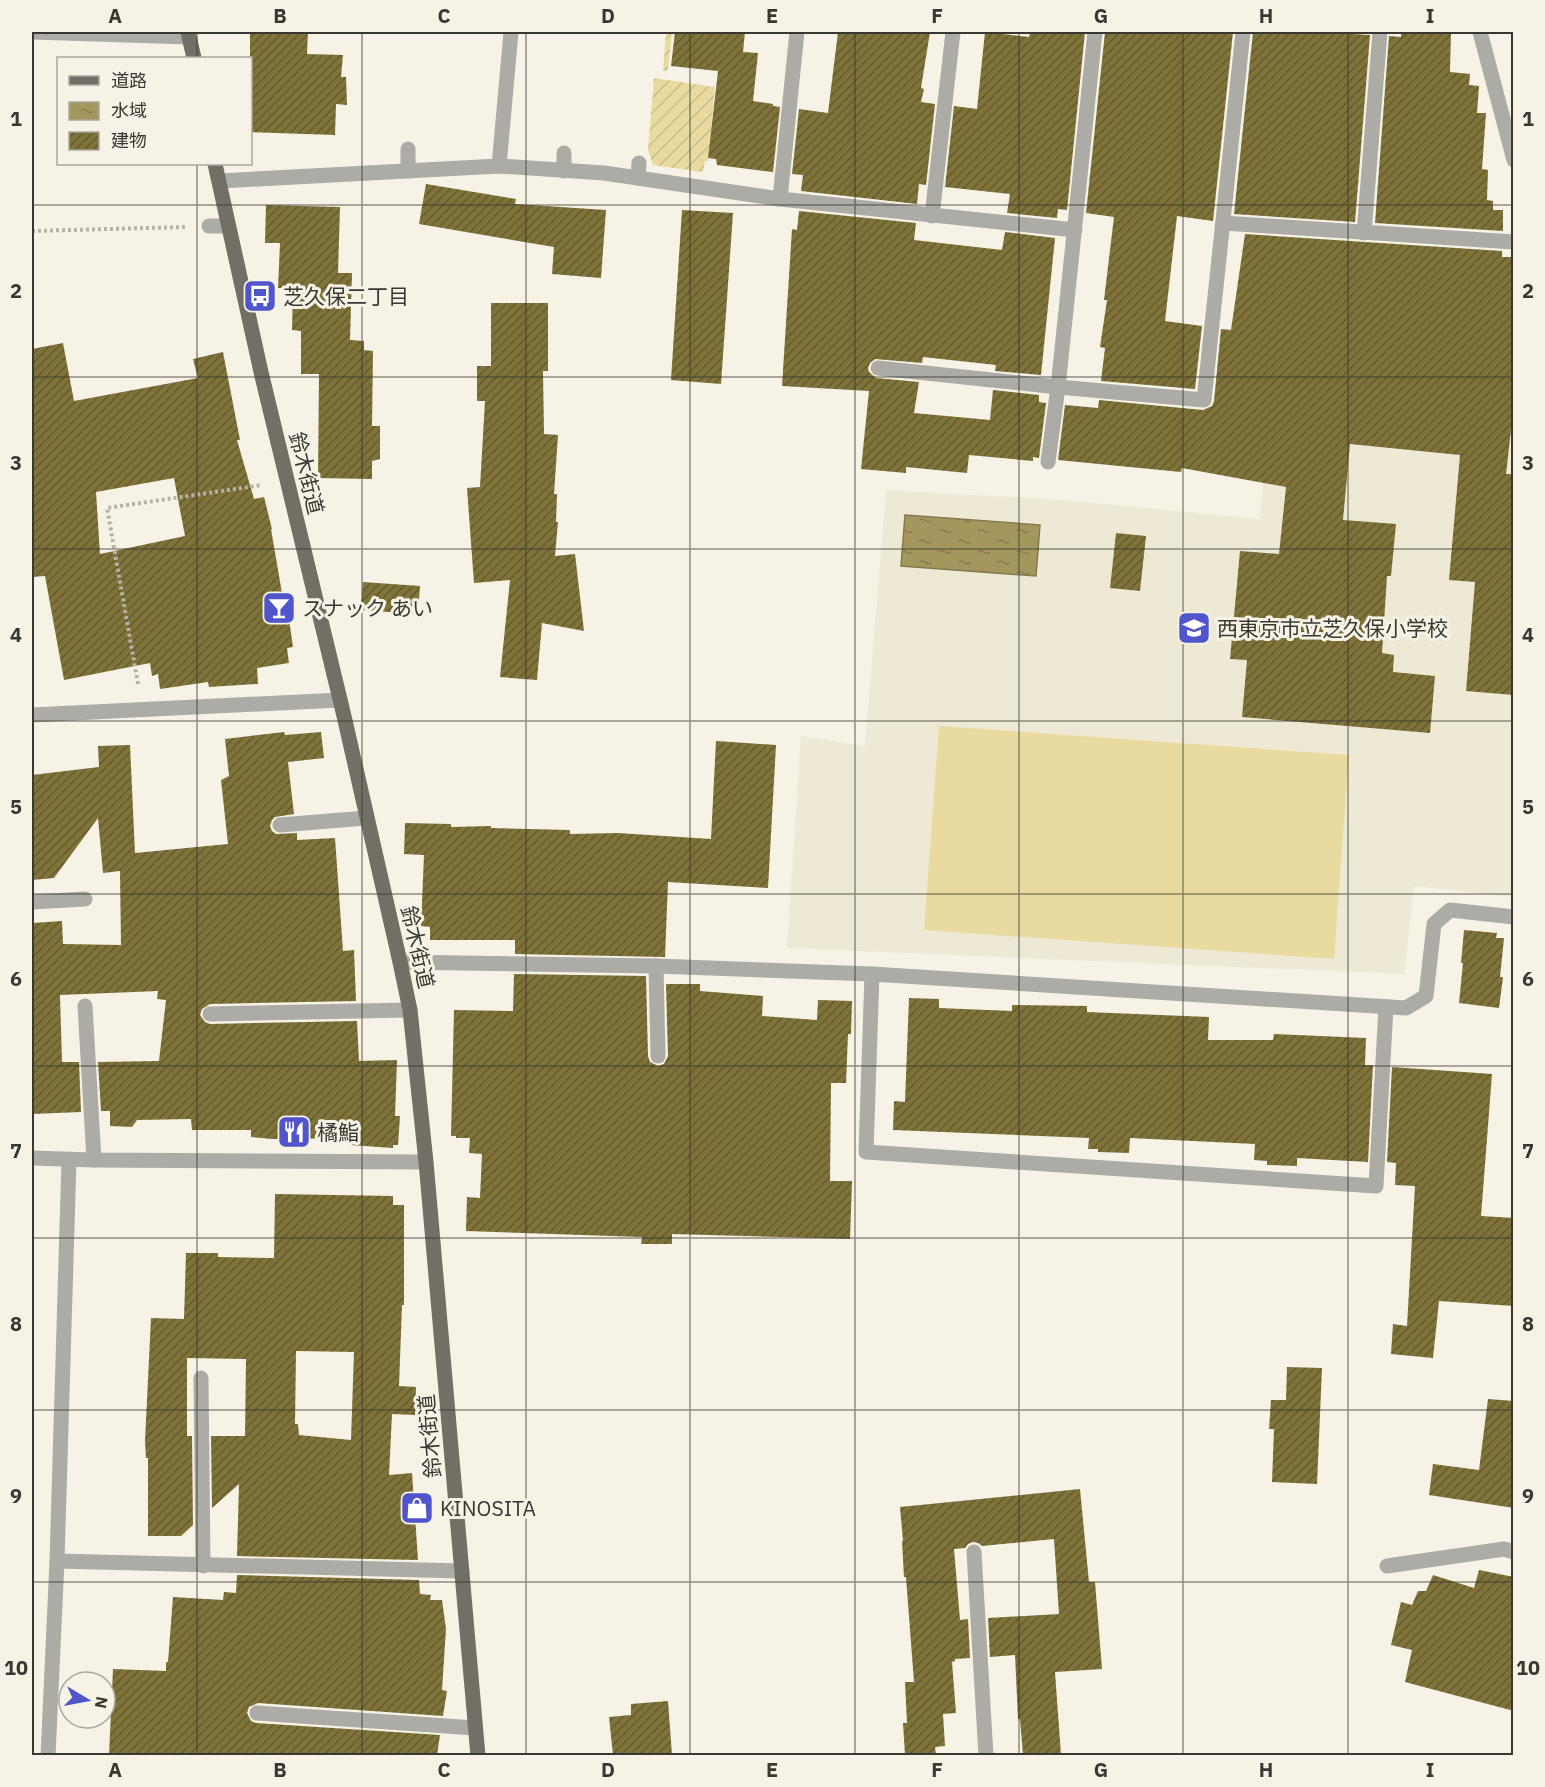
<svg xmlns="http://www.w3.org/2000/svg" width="1545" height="1787" font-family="'IBM Plex Sans','Noto Sans JP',sans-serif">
<defs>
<pattern id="garden-furrows" width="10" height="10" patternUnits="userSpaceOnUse" patternTransform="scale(1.5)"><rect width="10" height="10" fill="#e9dba0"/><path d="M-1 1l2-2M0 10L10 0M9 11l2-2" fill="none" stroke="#c9bd8a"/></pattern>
<pattern id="water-ripples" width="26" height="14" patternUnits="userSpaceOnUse" patternTransform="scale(1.5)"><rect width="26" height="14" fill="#a4975d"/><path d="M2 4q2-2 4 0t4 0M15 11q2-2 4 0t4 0" fill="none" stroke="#877c4d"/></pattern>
<pattern id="building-hatch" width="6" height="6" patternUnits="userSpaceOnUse" patternTransform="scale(1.5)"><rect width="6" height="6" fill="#80733a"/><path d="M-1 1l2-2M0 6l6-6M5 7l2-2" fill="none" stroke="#645a2f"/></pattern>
</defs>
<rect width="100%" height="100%" fill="#f6f3e6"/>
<polygon fill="#eee9d5" points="1281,325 1513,335 1513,897 1414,886 1404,974 787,948 801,736 865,746 886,490 1064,500 1259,519"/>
<polygon fill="#e9dba0" points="939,726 1349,755 1334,959 924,930"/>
<g fill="url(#garden-furrows)">
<polygon points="666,32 672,32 668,70 663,71"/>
<polygon points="654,78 715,87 708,161 705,161 703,172 653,165 648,150"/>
</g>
<polygon fill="url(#water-ripples)" stroke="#847a50" stroke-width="1.5" points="905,515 1040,525 1036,576 901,566"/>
<g fill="url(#building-hatch)" fill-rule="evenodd">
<polygon points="250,32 308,32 307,54 343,55 341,77 346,77 347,105 336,104 335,135 250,132"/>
<polygon points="675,32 745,32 743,52 758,53 753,101 773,104 773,106 780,107 773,172 717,165 716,159 708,158 718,71 671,66"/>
<polygon points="838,32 930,32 921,88 924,89 921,102 935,104 926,185 919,184 917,204 801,191 803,175 792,174 799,109 828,113"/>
<polygon points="985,32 1029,37 1030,32 1085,32 1067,210 1058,209 1057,218 1007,213 1010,194 945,187 954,106 977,109"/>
<polygon points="1105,32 1233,32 1213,221 1177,216 1165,321 1202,326 1195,389 1101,381 1105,348 1100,347 1107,300 1104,300 1114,217 1086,213"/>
<polygon points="1253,32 1317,32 1370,35 1355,222 1234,214"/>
<polygon points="1401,32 1451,32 1450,72 1470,74 1469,85 1479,86 1477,113 1486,113 1482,169 1488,170 1487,200 1493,201 1493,210 1503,210 1503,231 1375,223 1389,36 1401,37"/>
<polygon points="426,184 516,199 515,204 606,210 601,278 552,274 554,247 419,224"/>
<polygon points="266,205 340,207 338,273 352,273 350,340 364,341 364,350 373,351 372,426 380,426 380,459 372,461 372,479 318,478 319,374 301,374 301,331 292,330 293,288 278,288 280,243 265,243"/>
<polygon points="682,210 733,213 721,384 671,380"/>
<polygon points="799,211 916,223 914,240 1002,250 1005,232 1055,238 1041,375 995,371 996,365 923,357 922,363 875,359 870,363 868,368 869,372 876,378 919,382 914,413 990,420 993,390 1039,395 1039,402 1046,403 1039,458 1033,457 1033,461 969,455 967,473 906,467 906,473 861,469 869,391 782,386 792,229 797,230"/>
<polygon points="1245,234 1502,251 1502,257 1514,257 1514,404 1506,474 1514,474 1514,695 1466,691 1475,582 1449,580 1460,455 1350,444 1343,520 1396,524 1391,576 1387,576 1382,653 1394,655 1393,672 1435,676 1430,733 1242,717 1247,660 1230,659 1240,551 1279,554 1286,487 1182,468 1181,472 1058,460 1065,405 1098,408 1099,400 1203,410 1212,406 1214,401 1221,329 1231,330"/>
<polygon points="491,303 548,303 548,371 543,371 544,434 558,435 554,494 557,494 556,522 558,522 555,556 575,554 584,631 542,623 537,680 500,677 510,580 474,583 467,488 480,487 485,401 477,401 477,366 491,366"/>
<path d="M 63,343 L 74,401 L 198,378 L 193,359 L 223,352 L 240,440 L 237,440 L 254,499 L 264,497 L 272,529 L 271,529 L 283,599 L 286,598 L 293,647 L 287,648 L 289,663 L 257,668 L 258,684 L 209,687 L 208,682 L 160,689 L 158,674 L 152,676 L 150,663 L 64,680 L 45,576 L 32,577 L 32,349 ZM 174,478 L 185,536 L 100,554 L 96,492 Z"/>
<polygon points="1116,533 1146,536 1140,591 1110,588"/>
<polygon points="363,582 420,586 418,614 361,610"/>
<polygon points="284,732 285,735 321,732 324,758 288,762 294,814 275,817 272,820 270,826 272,831 276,834 297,833 297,840 335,838 343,951 354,950 356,1001 210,1004 202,1009 200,1015 205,1022 210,1024 357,1021 359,1061 397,1060 395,1116 400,1116 398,1145 393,1145 393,1148 351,1145 351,1138 272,1139 251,1137 251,1130 192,1130 191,1119 137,1120 132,1127 110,1126 110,1111 101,1111 98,1062 159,1061 166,1000 157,999 158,991 60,995 62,1062 79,1062 81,1112 32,1114 32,923 62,921 63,944 121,945 120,871 103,873 98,818 54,878 32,880 32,775 99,767 98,746 130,745 135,853 228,844 221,780 229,776 225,739"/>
<polygon points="716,741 776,745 768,888 668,882 665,957 515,954 515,940 430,940 430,927 421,926 424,855 404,854 405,823 451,824 451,827 491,826 491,828 570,830 570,834 618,833 711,839"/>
<polygon points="1464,930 1497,933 1496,938 1504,938 1500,977 1503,977 1499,1008 1459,1003 1463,963 1461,963"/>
<polygon points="514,974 646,976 648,1056 650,1062 658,1066 664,1064 668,1056 666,984 700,984 700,991 763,996 762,1016 817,1020 818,1000 852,1001 851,1034 848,1034 846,1083 831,1083 830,1181 852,1181 850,1239 672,1234 672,1244 641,1244 642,1237 466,1231 467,1197 480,1198 482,1154 469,1153 470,1138 456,1138 456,1136 451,1136 454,1010 513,1011"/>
<polygon points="909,998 939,999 939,1008 1012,1011 1012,1005 1087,1006 1087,1012 1209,1017 1208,1040 1273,1040 1274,1034 1366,1038 1365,1065 1373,1065 1368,1162 1297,1158 1297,1166 1267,1165 1267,1161 1254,1160 1255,1144 1130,1138 1129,1153 1098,1152 1098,1149 1088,1149 1089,1138 893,1130 894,1101 905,1102"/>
<polygon points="1392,1067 1492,1074 1481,1216 1514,1218 1514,1306 1439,1301 1433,1358 1391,1354 1393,1324 1407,1326 1415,1186 1395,1185 1396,1163 1387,1162"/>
<path d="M 275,1194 L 393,1196 L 393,1205 L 404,1205 L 404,1305 L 402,1305 L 399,1386 L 416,1387 L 415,1415 L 392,1414 L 389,1475 L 412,1473 L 418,1560 L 237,1556 L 239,1484 L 212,1508 L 211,1436 L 245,1436 L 246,1359 L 187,1358 L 187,1436 L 192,1436 L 193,1525 L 181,1536 L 148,1536 L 148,1458 L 146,1458 L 145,1441 L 151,1318 L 184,1319 L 186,1253 L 218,1253 L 218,1257 L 274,1258 ZM 296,1351 L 354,1352 L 351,1440 L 299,1435 L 298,1424 L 295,1424 Z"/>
<polygon points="1287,1367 1322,1368 1317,1484 1272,1482 1274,1429 1269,1429 1271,1400 1286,1400"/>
<polygon points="1488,1399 1514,1401 1514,1508 1429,1495 1433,1464 1479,1470"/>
<polygon points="1080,1489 1089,1582 1095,1582 1102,1669 1055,1672 1061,1755 1023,1755 1020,1719 1018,1719 1015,1655 990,1657 988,1618 1059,1614 1054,1539 982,1546 978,1543 973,1542 968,1544 965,1548 954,1549 960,1620 968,1619 970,1658 955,1659 955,1661 952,1662 956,1713 943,1714 945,1746 935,1747 936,1755 905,1755 903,1723 907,1723 905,1682 914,1682 906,1577 904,1577 902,1541 903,1541 900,1507"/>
<polygon points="1479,1570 1514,1577 1514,1711 1405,1682 1412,1650 1391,1645 1401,1602 1412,1605 1418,1591 1426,1591 1433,1575 1474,1588"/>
<polygon points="237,1575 419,1580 420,1594 431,1595 430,1600 442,1600 446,1629 442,1690 447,1691 443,1716 258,1703 249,1707 247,1713 251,1721 256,1723 440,1735 437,1755 109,1755 113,1669 166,1671 166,1662 168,1662 173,1597 223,1600 224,1592 236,1593"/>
<polygon points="668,1701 672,1755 613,1755 609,1717 631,1715 631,1704"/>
</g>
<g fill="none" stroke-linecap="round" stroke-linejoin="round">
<g stroke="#b5b2a8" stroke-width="4" stroke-dasharray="3 3" stroke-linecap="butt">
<polyline points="32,231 185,227"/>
<polyline points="138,684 107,508 262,485"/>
</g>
<g stroke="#acaba6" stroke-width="15">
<polyline points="32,32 189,37"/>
<polyline points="1480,32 1514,160"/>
<polyline points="499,166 511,32"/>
<polyline points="408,171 408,149"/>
<polyline points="564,171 564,153"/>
<polyline points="638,178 639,163"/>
<polyline points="219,181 499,166 604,173 780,199 1075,230"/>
<polyline points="780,199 797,32"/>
<polyline points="932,216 953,32"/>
<polyline points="1223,223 1514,242"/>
<polyline points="209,226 228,226"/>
<polyline points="1364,233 1380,32"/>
<polyline points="878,368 1058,387 1204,400 1243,32"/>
<polyline points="1048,462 1058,387 1095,32"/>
<polyline points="32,715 340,700"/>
<polyline points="280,825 366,818"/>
<polyline points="32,902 85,899"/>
<polyline points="400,962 656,966 872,974 1406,1008 1426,996 1434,924 1450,910 1514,917"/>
<polyline points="656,966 658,1056"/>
<polyline points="872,974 866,1152 1376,1186 1386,1007"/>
<polyline points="85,1006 94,1160"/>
<polyline points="210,1014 410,1010"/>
<polyline points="32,1158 94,1160 426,1162"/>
<polyline points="201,1378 203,1566"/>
<polyline points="974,1552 986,1756"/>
<polyline points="57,1561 462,1571"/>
<polyline points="1387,1566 1504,1549 1514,1552"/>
<polyline points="257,1713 475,1728"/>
<polyline points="48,1756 57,1561 69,1160"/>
</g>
<g stroke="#727066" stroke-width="15">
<polyline points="188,32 194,58"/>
<polyline points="215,164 261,372 344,716 400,962 410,1010 426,1162 478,1756"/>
</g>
</g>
<path fill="none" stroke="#393732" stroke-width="1.5" stroke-opacity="0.55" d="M 197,32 L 197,58M 362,32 L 362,1756M 526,32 L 526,1756M 690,32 L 690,1756M 855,32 L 855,1756M 1019,32 L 1019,1756M 1183,32 L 1183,1756M 1348,32 L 1348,1756M 197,164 L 197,1756M 32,205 L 1514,205M 32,377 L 1514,377M 32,549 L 1514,549M 32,721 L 1514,721M 32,894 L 1514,894M 32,1066 L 1514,1066M 32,1238 L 1514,1238M 32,1410 L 1514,1410M 32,1582 L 1514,1582"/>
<defs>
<symbol id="bus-square" viewBox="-11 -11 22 22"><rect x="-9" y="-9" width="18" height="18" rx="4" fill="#5155cc" stroke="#f6f3e6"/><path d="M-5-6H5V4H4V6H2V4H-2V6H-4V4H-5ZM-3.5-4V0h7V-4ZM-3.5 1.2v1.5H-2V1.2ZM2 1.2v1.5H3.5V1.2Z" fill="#fff"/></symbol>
<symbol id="bar-square" viewBox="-11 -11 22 22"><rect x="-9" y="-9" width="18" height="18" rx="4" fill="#5155cc" stroke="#f6f3e6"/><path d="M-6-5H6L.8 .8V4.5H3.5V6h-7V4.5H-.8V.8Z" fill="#fff"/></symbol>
<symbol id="school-square" viewBox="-11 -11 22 22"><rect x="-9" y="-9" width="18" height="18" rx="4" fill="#5155cc" stroke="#f6f3e6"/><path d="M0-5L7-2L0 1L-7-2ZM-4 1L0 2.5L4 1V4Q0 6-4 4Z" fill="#fff"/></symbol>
<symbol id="restaurant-square" viewBox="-11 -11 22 22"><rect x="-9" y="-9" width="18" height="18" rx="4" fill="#5155cc" stroke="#f6f3e6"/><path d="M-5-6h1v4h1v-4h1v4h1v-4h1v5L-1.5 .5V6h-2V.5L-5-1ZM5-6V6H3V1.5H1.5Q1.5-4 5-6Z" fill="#fff"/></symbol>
<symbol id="shop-square" viewBox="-11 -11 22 22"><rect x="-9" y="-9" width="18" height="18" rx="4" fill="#5155cc" stroke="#f6f3e6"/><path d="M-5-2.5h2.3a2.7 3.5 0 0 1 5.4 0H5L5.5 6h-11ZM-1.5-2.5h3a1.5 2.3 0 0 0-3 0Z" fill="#fff"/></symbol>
</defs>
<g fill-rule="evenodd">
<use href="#bus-square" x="241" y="277" width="38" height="38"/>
<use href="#bar-square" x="260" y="589" width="38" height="38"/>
<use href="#school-square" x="1175" y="609" width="38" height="38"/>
<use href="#restaurant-square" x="275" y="1113" width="38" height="38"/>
<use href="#shop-square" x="398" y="1489" width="38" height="38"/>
</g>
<g text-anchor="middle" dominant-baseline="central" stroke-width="6" stroke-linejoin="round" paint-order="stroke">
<g font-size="21" fill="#393732" stroke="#f6f3e6" text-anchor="start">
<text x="283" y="296">芝久保二丁目</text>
<text x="302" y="608">スナック あい</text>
<text x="1217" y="628">西東京市立芝久保小学校</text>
<text x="317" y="1132">橘鮨</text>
<text x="440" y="1508">KINOSITA</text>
</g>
<g font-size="21" fill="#393732" stroke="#f6f3e6">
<text transform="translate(307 473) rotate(76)">鈴木街道</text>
<text transform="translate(418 947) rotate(77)">鈴木街道</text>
<text transform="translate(429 1436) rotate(-95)">鈴木街道</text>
</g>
</g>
<rect width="1545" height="1787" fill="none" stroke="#f6f3e6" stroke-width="66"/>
<rect x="57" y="57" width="195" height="108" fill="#f6f3e6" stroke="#aaa89e" stroke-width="1.5"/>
<rect x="69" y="76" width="30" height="9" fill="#727066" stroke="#aaa89e" stroke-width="1.5"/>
<text x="111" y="87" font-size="18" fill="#393732">道路</text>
<rect x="69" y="102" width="30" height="18" fill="url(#water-ripples)" stroke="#aaa89e" stroke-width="1.5"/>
<text x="111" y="117" font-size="18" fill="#393732">水域</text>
<rect x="69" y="132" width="30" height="18" fill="url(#building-hatch)" stroke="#aaa89e" stroke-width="1.5"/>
<text x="111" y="147" font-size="18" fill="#393732">建物</text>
<g transform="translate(87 1700) rotate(100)"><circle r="28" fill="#f6f3e6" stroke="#aaa89e" stroke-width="1.5"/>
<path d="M0-4.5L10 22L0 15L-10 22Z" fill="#5155cc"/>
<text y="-9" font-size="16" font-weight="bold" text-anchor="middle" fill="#393732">N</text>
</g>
<rect x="33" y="33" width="1479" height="1721" fill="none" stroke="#393732" stroke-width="2"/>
<g font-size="20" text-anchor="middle" font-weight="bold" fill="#393732">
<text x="115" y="23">A</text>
<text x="280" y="23">B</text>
<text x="444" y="23">C</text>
<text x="608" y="23">D</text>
<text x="772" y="23">E</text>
<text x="937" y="23">F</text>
<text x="1101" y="23">G</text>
<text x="1266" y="23">H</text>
<text x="1430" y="23">I</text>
<text x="16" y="126">1</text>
<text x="1528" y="126">1</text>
<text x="16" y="298">2</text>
<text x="1528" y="298">2</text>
<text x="16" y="470">3</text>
<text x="1528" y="470">3</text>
<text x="16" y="642">4</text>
<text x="1528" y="642">4</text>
<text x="16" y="814">5</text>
<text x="1528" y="814">5</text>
<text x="16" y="986">6</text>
<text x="1528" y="986">6</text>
<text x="16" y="1158">7</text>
<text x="1528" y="1158">7</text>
<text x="16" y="1331">8</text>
<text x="1528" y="1331">8</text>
<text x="16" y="1503">9</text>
<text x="1528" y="1503">9</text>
<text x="16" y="1675">10</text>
<text x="1528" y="1675">10</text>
<text x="115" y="1777">A</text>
<text x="280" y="1777">B</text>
<text x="444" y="1777">C</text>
<text x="608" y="1777">D</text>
<text x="772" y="1777">E</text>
<text x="937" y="1777">F</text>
<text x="1101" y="1777">G</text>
<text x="1266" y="1777">H</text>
<text x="1430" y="1777">I</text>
</g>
</svg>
